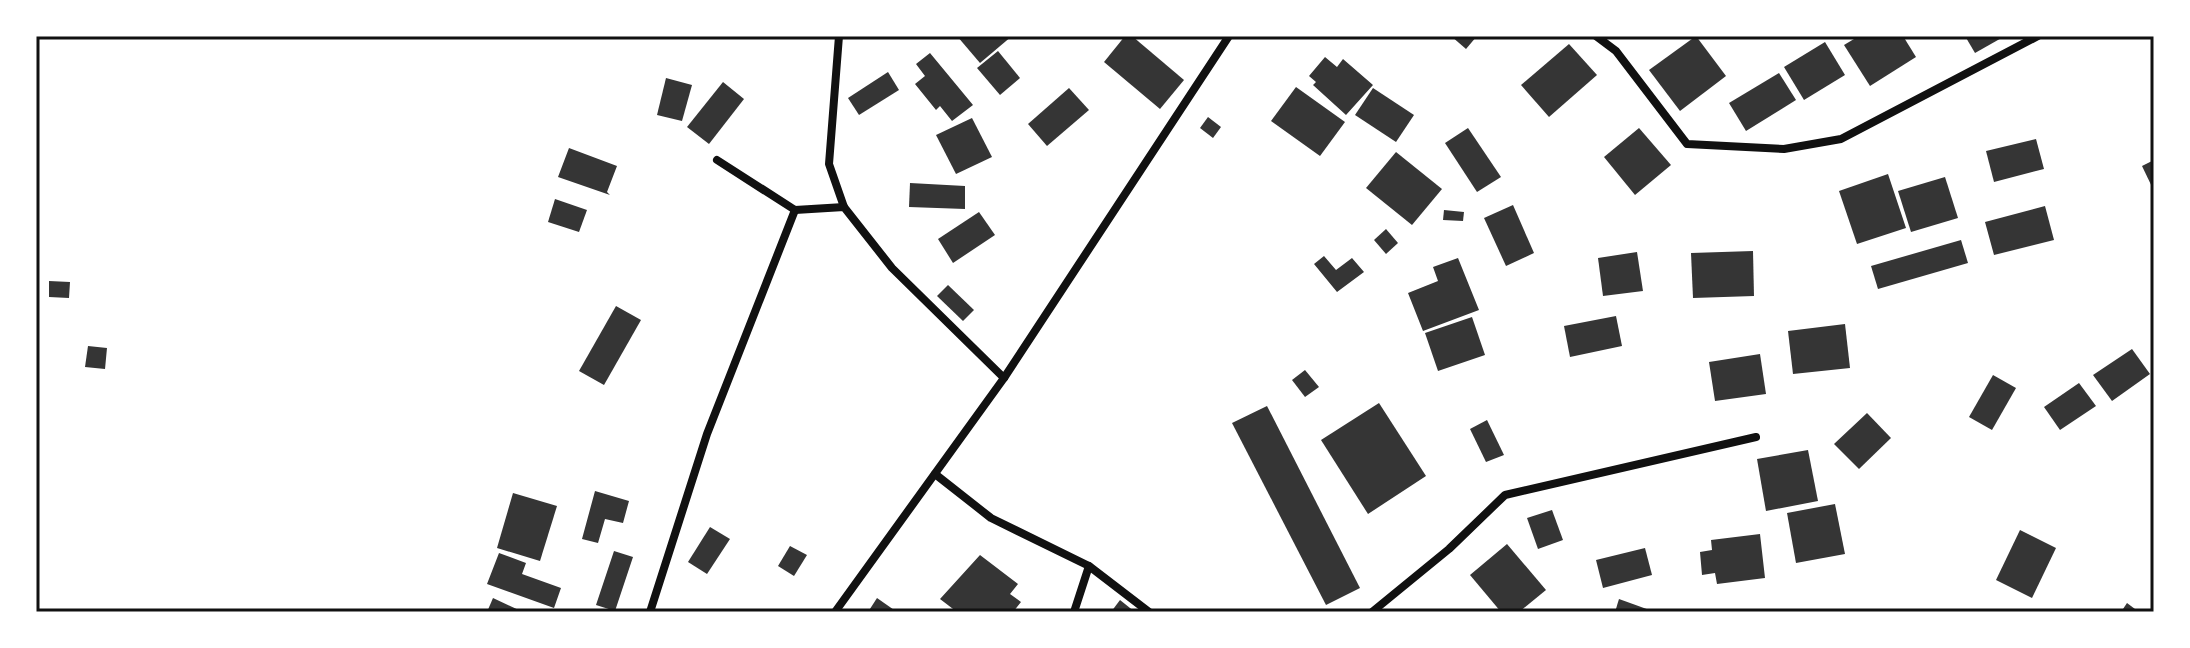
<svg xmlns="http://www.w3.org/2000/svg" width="2190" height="648" font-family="'Public Sans',sans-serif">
<rect width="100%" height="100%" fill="#fff"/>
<g fill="#353535">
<polygon points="957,36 1012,36 980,63"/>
<polygon points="1125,36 1132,36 1184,80 1160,109 1104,62"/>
<polygon points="1451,36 1477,36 1466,49"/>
<polygon points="1696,36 1726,76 1680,111 1649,70"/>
<polygon points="1859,36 1903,36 1916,57 1870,86 1844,45"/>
<polygon points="1965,36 2005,36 1975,53"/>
<polygon points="1825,42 1845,75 1804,100 1784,67"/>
<polygon points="1569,44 1597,75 1549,117 1521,85"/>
<polygon points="998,51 1020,78 1000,95 977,68"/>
<polygon points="930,53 973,105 952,121 940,106 936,110 915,84 925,76 916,64"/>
<polygon points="1325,57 1337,67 1343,59 1373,85 1346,115 1313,85 1316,82 1309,76"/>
<polygon points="888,72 899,90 859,115 848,98"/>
<polygon points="1779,73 1796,100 1746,131 1729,103"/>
<polygon points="666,78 692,85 682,121 657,115"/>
<polygon points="723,82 744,99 709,144 687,127"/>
<polygon points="1296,87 1345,122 1320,156 1271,121"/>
<polygon points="1069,88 1089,110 1047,146 1028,124"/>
<polygon points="1373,88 1414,115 1396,142 1355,115"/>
<polygon points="1208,117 1221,127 1213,138 1200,128"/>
<polygon points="972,118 992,157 956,174 936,135"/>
<polygon points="1468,128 1501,177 1477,192 1445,143"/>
<polygon points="1639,128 1671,165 1635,195 1604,157"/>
<polygon points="2036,139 2044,169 1994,182 1986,151"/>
<polygon points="569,148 617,166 607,192 610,195 558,177"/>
<polygon points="1396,152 1442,189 1412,225 1366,188"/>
<polygon points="2154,160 2154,191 2142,166"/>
<polygon points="1888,174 1906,228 1857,244 1839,191"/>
<polygon points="1945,177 1958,218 1911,232 1898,191"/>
<polygon points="910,183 965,186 965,209 909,207"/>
<polygon points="555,199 587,210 579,232 548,222"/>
<polygon points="1513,205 1534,253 1506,266 1484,218"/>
<polygon points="2045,206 2054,240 1994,255 1985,222"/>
<polygon points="1444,210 1464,212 1463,221 1443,220"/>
<polygon points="979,212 995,235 953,263 938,239"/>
<polygon points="1386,229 1398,243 1386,254 1374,240"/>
<polygon points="1961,240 1968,263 1878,289 1871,266"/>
<polygon points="1753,251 1754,296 1693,298 1691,253"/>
<polygon points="1637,252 1643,291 1603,296 1598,258"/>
<polygon points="1324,256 1336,270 1352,258 1364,272 1337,292 1314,264"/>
<polygon points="1458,258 1479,310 1423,331 1408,293 1438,281 1433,267"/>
<polygon points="49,281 70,282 69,298 49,297"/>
<polygon points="948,285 974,310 963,321 937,296"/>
<polygon points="616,306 641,320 604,385 579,371"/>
<polygon points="1616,316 1622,346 1570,357 1564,326"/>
<polygon points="1472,317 1485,355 1438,371 1425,333"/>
<polygon points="1845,324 1850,368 1793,374 1788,331"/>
<polygon points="88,346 107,348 105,369 85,367"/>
<polygon points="2132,349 2150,374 2112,401 2093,375"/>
<polygon points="1760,354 1766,394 1715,401 1709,362"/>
<polygon points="1305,370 1319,387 1305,397 1292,380"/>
<polygon points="1993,375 2016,388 1992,430 1969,417"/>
<polygon points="2079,383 2096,406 2060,430 2044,407"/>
<polygon points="1379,403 1426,476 1368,514 1321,440"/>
<polygon points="1267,406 1360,588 1326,605 1232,423"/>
<polygon points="1867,413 1891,438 1859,469 1834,444"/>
<polygon points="1487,420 1504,455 1486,462 1470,429"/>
<polygon points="1808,450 1818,501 1766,511 1757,459"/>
<polygon points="595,491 629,501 623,523 605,519 598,543 582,539"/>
<polygon points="513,493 557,506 540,561 497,548"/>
<polygon points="1835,504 1845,554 1796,563 1787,513"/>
<polygon points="1552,510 1563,540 1538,549 1527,518"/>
<polygon points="710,527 730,539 707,574 688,562"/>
<polygon points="2020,530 2056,548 2032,598 1996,580"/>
<polygon points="1760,534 1765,578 1717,584 1715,573 1702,575 1700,552 1712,550 1711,540"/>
<polygon points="1507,544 1546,590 1519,612 1501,612 1470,575"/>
<polygon points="790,546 807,555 794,576 778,566"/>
<polygon points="1645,548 1652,575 1603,588 1596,560"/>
<polygon points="614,551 633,557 615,611 596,605"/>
<polygon points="499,553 526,563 522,574 561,588 554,608 487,584"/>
<polygon points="980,555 1018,584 1010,594 1021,602 1013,612 957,612 940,599"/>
<polygon points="493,598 523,612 487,612"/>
<polygon points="877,598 897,612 868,612"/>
<polygon points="1619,599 1655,612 1615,612"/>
<polygon points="1120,600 1135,612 1111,612"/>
<polygon points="2127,603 2139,612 2121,612"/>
</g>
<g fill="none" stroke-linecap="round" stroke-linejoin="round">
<g stroke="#111" stroke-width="8">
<polyline points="839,36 829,164 844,207"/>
<polyline points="1596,36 1616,51 1687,144 1784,149 1841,139 2038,36"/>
<polyline points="717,160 795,210 844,207 892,268 1004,378"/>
<polyline points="935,474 991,518 1089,566 1074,612"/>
<polyline points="1089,566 1149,612"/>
<polyline points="650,612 707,434 795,210"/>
<polyline points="835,612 1004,378 1229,36"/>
<polyline points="1372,612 1449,549 1505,495 1756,437"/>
</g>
</g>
<rect width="2190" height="648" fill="none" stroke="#ffffff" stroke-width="76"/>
<rect x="38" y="38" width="2114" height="572" fill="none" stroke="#111" stroke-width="3"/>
</svg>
